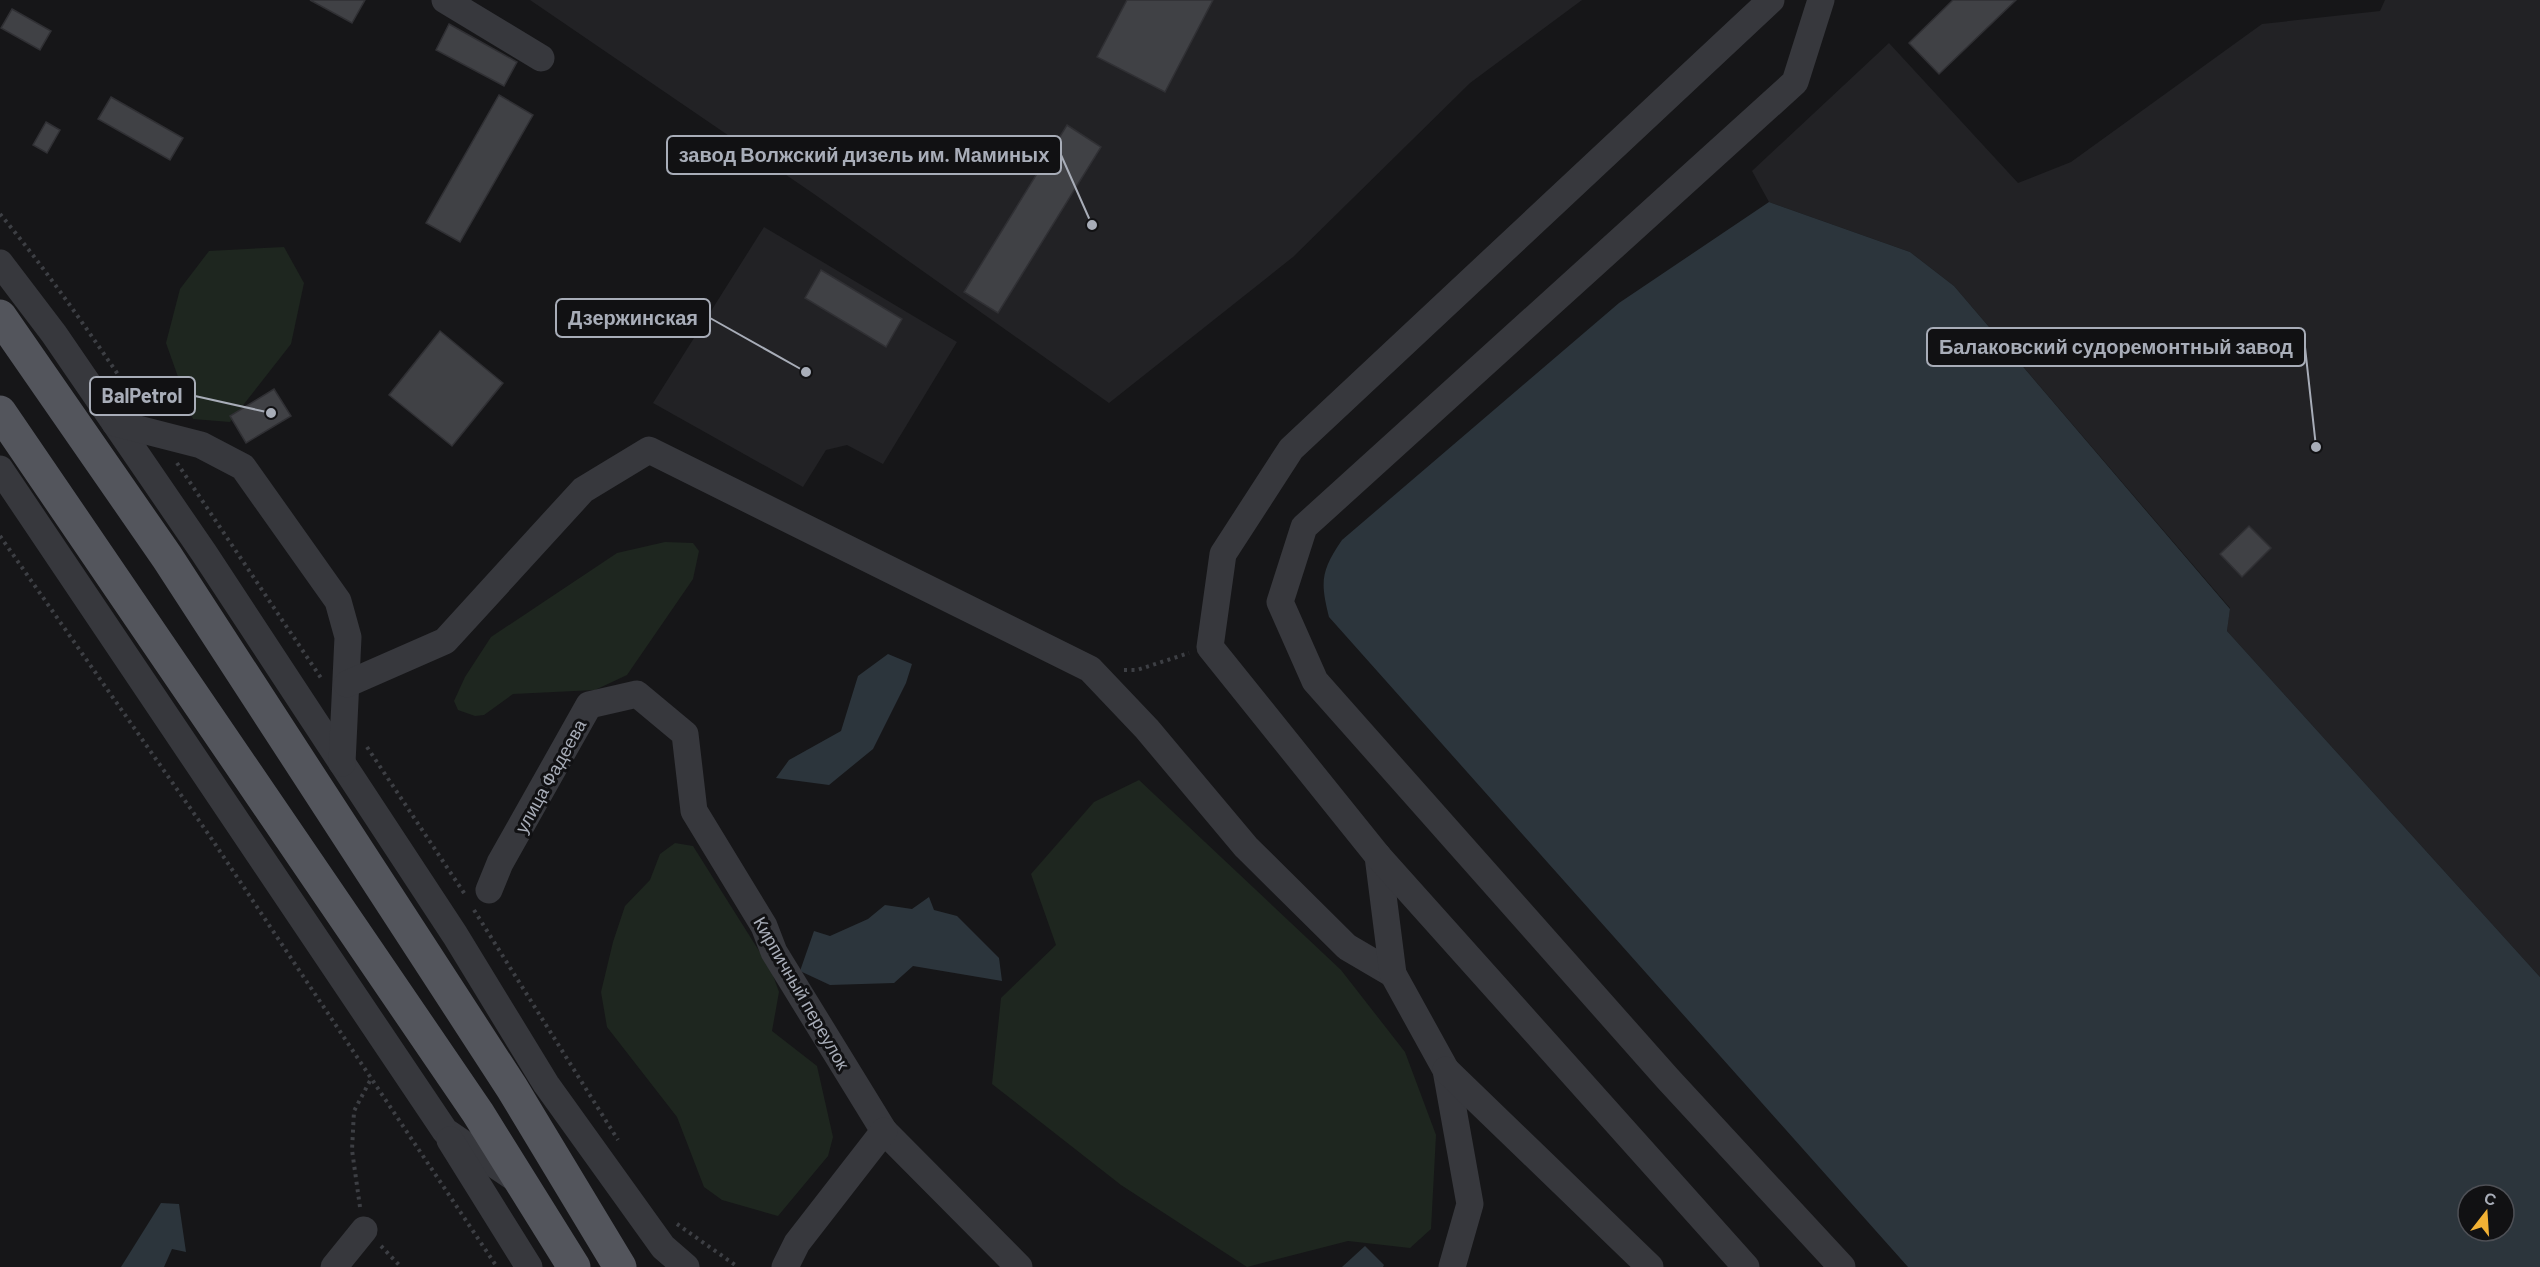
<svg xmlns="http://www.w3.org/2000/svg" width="2540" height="1267" font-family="Barlow,sans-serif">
<rect width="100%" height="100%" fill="#161618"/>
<g fill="#222225">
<polygon points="530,0 1582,0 1470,83 1293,257 1109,403 814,194"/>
<polygon points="2385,0 2540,0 2540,977 2227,631 2230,608 1954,286 1910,252 1769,202 1752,171 1889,43 2018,183 2071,162 2262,24 2380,11"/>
<polygon points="764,227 957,342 883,464 847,445 826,450 803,487 653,403"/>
</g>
<g fill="#1e261f">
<polygon points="284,247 304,283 291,344 230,422 193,419 166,343 180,289 209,251"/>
<polygon points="665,542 693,543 699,551 693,579 627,675 595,690 513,694 484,715 475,716 458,710 454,701 465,677 491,637 617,553"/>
<polygon points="1139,780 1341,970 1405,1052 1436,1135 1431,1229 1410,1248 1348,1241 1247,1267 1121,1185 992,1084 1001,998 1056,945 1031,874 1094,802"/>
<polygon points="675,843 693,846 771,970 779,992 772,1031 817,1066 833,1137 828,1156 778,1216 722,1200 704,1187 677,1117 607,1027 601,992 613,942 625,906 650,880 660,854"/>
</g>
<g fill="#2c353c" fill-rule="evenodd">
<path d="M 1769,202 L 1910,252 L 1954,286 L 2230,609 L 2227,631 L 2540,977 L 2540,1267 L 1908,1267 L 1329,617 C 1320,581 1321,571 1342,540 L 1619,303 ZM 2468,1195 L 2504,1195 L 2504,1231 L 2468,1231 Z"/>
<polygon points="888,654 912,664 906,683 873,749 829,785 776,778 789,760 841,731 858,676"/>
<polygon points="929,897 934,910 957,916 999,958 1002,981 913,966 894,983 830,985 800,971 814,931 830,936 868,919 885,905 912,909"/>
<polygon points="161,1203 179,1204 186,1252 172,1249 164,1267 121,1267"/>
<polygon points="1365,1246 1384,1265 1383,1267 1342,1267"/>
</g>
<g fill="#404145" stroke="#303034" stroke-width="1.5">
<polygon points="310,0 365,0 352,23"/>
<polygon points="1127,0 1213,0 1165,92 1097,57"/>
<polygon points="1953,0 2016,0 1939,74 1909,43"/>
<polygon points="12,9 51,31 40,50 1,28"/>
<polygon points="449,24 517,62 504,86 436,50"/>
<polygon points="499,95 533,115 460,242 426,223"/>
<polygon points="111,97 183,138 170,160 98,119"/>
<polygon points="46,122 60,130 47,153 33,145"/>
<polygon points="1067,125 1101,147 998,313 964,292"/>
<polygon points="821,270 902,319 886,347 805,298"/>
<polygon points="440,331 503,383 452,446 389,395"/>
<polygon points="274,389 291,416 246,443 230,416"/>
<polygon points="2249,526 2271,548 2242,577 2220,554"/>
</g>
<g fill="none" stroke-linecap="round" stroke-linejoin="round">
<g stroke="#3d3f44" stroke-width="4" stroke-dasharray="3 4.5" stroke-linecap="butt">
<path d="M 0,214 C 50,274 94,339 138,404"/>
<polyline points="177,463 323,681"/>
<polyline points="0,536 209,835 497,1267"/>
<polyline points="1124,670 1137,670 1189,653"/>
<polyline points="367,747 466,896"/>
<polyline points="474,910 618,1140"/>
<polyline points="360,1207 352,1150 354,1111 372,1077"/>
<polyline points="677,1224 738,1267"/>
<polyline points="381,1246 401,1267"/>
</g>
<g stroke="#37383d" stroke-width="27">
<polyline points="445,0 541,58"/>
<polyline points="1821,0 1795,82 1304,527 1280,602 1315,681 1668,1079 1842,1267"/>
<polyline points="0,263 54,334 204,553 455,935 546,1084 663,1247 686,1267"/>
<polyline points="115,423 201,445 243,467 338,601 348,637 342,763"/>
<polyline points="0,469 445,1131 519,1181"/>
<polyline points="347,684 445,641 583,490 649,450 1090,669 1147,729 1246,847 1347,947 1393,974"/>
<polyline points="1378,856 1393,974 1446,1070 1470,1204 1452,1267"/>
<polyline points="489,890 500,863 589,705 637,694 685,734 694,811 764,926 774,952 884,1131 1019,1267"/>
<polyline points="1446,1070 1650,1267"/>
<polyline points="450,1140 529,1267"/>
<polyline points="334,1267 364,1230"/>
<polyline points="785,1267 797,1243 884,1131"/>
<polyline points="1746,1267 1378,856 1210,647 1223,554 1291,449 1771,0"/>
</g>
<g stroke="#53555c" stroke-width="33">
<polyline points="0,316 167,557 512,1088 620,1267"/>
<polyline points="0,412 478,1113 574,1267"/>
</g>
</g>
<g text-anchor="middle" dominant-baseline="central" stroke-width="6" stroke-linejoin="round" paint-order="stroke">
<g font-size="18" fill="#a8adb8" stroke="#111113">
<text transform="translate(550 776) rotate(-61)">улица Фадеева</text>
<text transform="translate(802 993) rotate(60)">Кирпичный переулок</text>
</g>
</g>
<path fill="none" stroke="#a8adb8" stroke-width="2" d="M1092 225L1061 155M806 372L710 318M2316 447L2305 347M271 413L195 396"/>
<g fill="#a8adb8" stroke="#111113" stroke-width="2">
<circle cx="1092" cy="225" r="6"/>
<circle cx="806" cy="372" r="6"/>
<circle cx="2316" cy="447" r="6"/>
<circle cx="271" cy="413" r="6"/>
</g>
<g fill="#111113" stroke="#a8adb8" stroke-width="2">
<rect x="667" y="136" width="394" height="38" rx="6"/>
<rect x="556" y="299" width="154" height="38" rx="6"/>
<rect x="1927" y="328" width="378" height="38" rx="6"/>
<rect x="90" y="377" width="105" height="38" rx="6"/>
</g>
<g font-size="20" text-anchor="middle" font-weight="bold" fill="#a8adb8">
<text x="864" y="162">завод Волжский дизель им. Маминых</text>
<text x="633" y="325">Дзержинская</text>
<text x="2116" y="354">Балаковский судоремонтный завод</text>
<text x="142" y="403">BalPetrol</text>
</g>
<g transform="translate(2486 1213) rotate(17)"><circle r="28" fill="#111113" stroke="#4d4f55" stroke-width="1.5"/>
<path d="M0-4.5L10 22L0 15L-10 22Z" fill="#f2b134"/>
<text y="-9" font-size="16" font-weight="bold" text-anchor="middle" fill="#a8adb8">С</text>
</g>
</svg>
